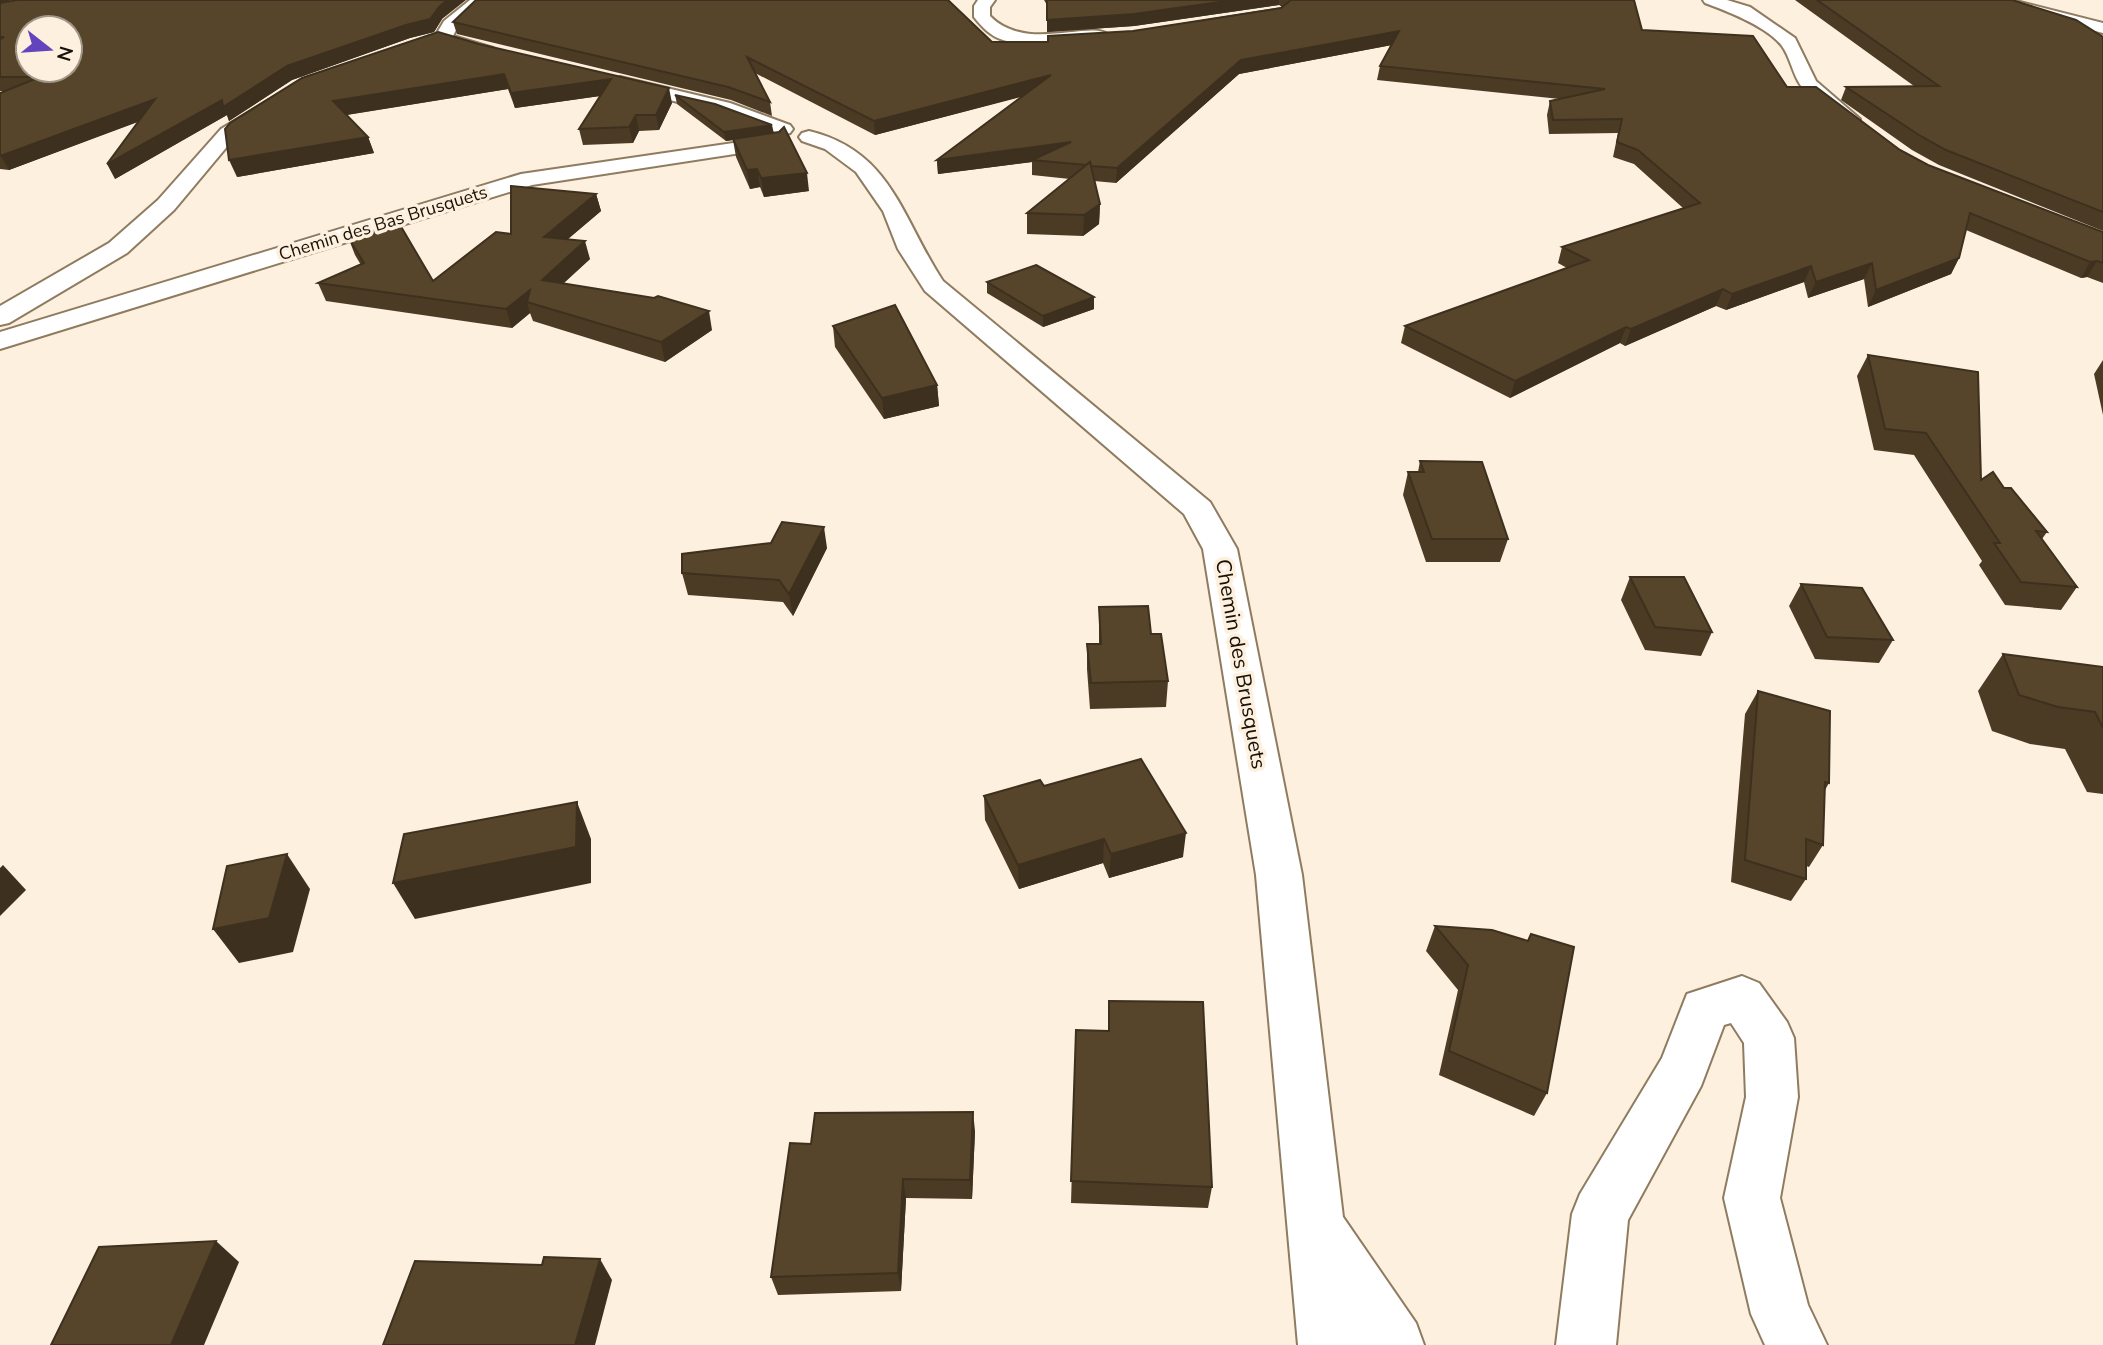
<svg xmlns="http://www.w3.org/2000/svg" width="2103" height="1345" font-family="'Nunito Sans',sans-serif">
<rect width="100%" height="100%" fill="#fdf0de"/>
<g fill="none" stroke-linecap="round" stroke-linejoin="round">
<defs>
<g id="minor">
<polygon points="470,0 488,0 457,28 453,36 493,48 496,52 493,56 481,56 437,42 434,38 444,21"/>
<path d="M 978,0 L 995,0 L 990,7 L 990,16 C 1027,54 1094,18 1110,36 C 1098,49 1021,46 1003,40 C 990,36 982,27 974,17 L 974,6 Z"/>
<path d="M 1703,0 L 1727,0 L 1750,7 L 1795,38 L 1816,81 L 1860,119 L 1857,123 C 1837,128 1807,98 1798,81 C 1792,70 1789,55 1782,46 C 1768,27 1727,11 1705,3 Z"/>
<polygon points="1985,0 2012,0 2103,23 2103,33 1987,3"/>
<polygon points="620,77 730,103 790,125 793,129 790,133 783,135 717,111 613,87 611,83"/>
<polygon points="269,100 276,102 279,106 276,110 235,137 174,210 127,253 9,323 0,325 0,306 109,243 158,200 221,129"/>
<path d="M 809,131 C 892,151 902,219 943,281 L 1210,502 L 1237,549 L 1302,875 L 1343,1217 L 1416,1323 L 1424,1345 L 1298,1345 L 1256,875 L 1203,549 L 1184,514 L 925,291 L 898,249 L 883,211 L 856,172 L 825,149 L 802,141 L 799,137 L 802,133 Z"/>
<polygon points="774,137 781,139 784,143 781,147 532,185 0,349 0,332 521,174"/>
<polygon points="1742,976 1759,983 1787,1022 1794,1038 1798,1097 1780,1198 1808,1305 1827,1345 1765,1345 1751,1314 1724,1198 1746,1097 1744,1043 1731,1023 1724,1025 1701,1086 1628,1220 1616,1345 1556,1345 1572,1214 1580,1194 1662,1058 1687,994"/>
</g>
</defs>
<use href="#minor" stroke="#8f7c60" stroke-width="4"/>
<use href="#minor" fill="#fff" fill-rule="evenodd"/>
</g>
<g fill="#4b3b25">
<polygon points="1044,0 1634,0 1642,30 1787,87 1928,165 2103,232 2103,283 2087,277 2081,278 1966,230 1959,258 1951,274 1868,307 1864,279 1808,298 1804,282 1726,310 1716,306 1625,346 1620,343 1510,398 1401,343 1405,326 1567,268 1558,263 1562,247 1683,208 1634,164 1613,157 1618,133 1549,134 1547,115 1550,101 1560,99 1377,80 1380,66 1392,45 1239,74 1116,183 1094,181 1100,204 1099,224 1083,236 1027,234 1027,213 1070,179 1032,175 1032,162 938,174 937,160 1023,96 875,135 755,73 770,102 772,116 731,100 457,34 453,22 992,42 1048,42 1133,31 1282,7 1279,5 1134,26 1047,32 1047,5"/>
<polygon points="1795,0 2012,0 2103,37 2103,231 1939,165 1912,150 1841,100 1846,87 1914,86"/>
<polygon points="0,3 442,19 434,32 410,38 292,80 229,121 227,115 115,179 139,121 9,170 0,169 0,93 5,91 0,91"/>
<polygon points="438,32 672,103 659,130 639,131 633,143 583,145 579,129 600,96 515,108 508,89 347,115 368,137 374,153 237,177"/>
<polygon points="675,95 773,133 809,191 764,197 760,187 750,189 736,157 733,140 726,141 677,104"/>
<polygon points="596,194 601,211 568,239 590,259 564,283 712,330 665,362 533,321 530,313 512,328 326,301 318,283 361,265 355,255 348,237 433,281 511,234"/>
<polygon points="987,282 1094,309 1043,327 987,293"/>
<polygon points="833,326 937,385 939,406 884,419 835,347"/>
<polygon points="1868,355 1981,480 2004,488 2047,532 2042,539 2077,587 2061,610 2005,605 1979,565 1982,561 1914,455 1874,450 1857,376"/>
<polygon points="2103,360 2103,415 2094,374"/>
<polygon points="1420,461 1508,539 1500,562 1426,562 1403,495 1408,472 1418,472"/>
<polygon points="827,548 793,616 783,602 688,595 682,573"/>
<polygon points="1630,577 1712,632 1701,656 1645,650 1621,600"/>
<polygon points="1801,584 1893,640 1879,663 1815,659 1789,606"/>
<polygon points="1099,607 1151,634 1168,681 1166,707 1090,709 1087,669 1087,644 1099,644"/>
<polygon points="2003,654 2103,667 2103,794 2087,792 2065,749 2030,744 1992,731 1978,691"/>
<polygon points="1758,691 1829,783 1825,790 1823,845 1809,867 1806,866 1806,879 1791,901 1731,882 1745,714"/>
<polygon points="1044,786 1183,857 1109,878 1103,863 1019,889 985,820 984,796"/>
<polygon points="1435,926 1527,941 1531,934 1547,1093 1534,1116 1439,1075 1458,990 1426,951"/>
<polygon points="1109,1001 1212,1187 1208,1208 1071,1203 1076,1030 1108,1031"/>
<polygon points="975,1131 972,1199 906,1198 901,1291 778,1295 771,1277 811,1144"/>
</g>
<g fill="#3d301e">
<polygon points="0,0 13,0 0,3"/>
<polygon points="447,0 466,0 442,19 434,32 410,38 292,80 229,121 227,115 115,179 107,164 222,100 287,66 439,7"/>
<polygon points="1234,0 1279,0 1279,5 1134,26 1047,32 1047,20"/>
<polygon points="1399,31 1397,44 1239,74 1116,183 1117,168 1241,60"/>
<polygon points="504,74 508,89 339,116 333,101"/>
<polygon points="1051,75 1051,89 875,135 874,121"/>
<polygon points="611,79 614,94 515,108 511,93"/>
<polygon points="669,88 672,103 659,130 656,115"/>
<polygon points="155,99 162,113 9,170 1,156"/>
<polygon points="636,115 639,131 633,143 629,127"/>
<polygon points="772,125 774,134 726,141 724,132"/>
<polygon points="368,137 374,153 237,177 229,160"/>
<polygon points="1071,142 1032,160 1032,162 938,174 937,160"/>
<polygon points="757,169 760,187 750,189 747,170"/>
<polygon points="807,173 809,191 764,197 761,178"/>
<polygon points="596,194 601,211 549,255 544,237"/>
<polygon points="1100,204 1099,224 1083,236 1084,215"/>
<polygon points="585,241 590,259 547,298 542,280"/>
<polygon points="1959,258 1951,274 1868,307 1876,290"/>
<polygon points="2097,261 2087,277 2081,278 2090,262"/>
<polygon points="1872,263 1864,279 1808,298 1816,282"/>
<polygon points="1811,266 1804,282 1726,310 1732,294"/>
<polygon points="1723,289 1716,306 1625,346 1631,329"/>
<polygon points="530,290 527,302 530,313 512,328 506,309"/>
<polygon points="1094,297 1094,309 1043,327 1043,316"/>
<polygon points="709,311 712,330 665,362 661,342"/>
<polygon points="1626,327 1620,343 1510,398 1515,381"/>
<polygon points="937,385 939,406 884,419 882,398"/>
<polygon points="824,527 827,548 793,616 789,594"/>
<polygon points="577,802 591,839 591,883 415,919 393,883"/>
<polygon points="1186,833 1183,857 1109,878 1111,854"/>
<polygon points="1104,839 1103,863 1019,889 1018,865"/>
<polygon points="287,854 310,889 293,952 239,963 213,929"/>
<polygon points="3,865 26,890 0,916 0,868"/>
<polygon points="973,1112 975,1131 972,1199 970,1180"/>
<polygon points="903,1179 906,1198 901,1291 898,1273"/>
<polygon points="216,1241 239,1262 204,1345 171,1345"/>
<polygon points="600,1259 612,1280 595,1345 575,1345"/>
</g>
<g fill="#57452b" stroke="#3d301e" stroke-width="2" fill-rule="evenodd">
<path d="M 17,0 L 447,0 L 439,7 L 430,19 L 406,25 L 287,66 L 223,107 L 222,100 L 107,164 L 155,99 L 0,156 L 0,93 L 40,77 L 0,77 L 0,39 L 4,37 L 0,37 L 0,3 ZM 28,28 L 70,28 L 70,70 L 28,70 Z"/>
<polygon points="476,0 948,0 992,42 1048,42 1048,36 1133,31 1281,8 1291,0 1634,0 1642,30 1753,36 1787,87 1816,87 1900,150 1928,165 2103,232 2103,263 2097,261 2090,262 1970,213 1959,258 1876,290 1872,263 1816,282 1811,266 1732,294 1723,289 1631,329 1626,327 1515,381 1405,326 1589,260 1562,247 1700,203 1638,150 1617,142 1622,119 1553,120 1550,101 1605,89 1380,66 1399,31 1241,60 1117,168 1091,166 1090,162 1086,165 1032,160 1071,142 937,160 1051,75 874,121 747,57 770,102 728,87 453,22"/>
<polygon points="1047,0 1234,0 1134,14 1047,20"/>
<polygon points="1817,0 2012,0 2076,20 2103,37 2103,212 1946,150 1919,135 1846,87 1939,86"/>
<polygon points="438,32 479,44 669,88 656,115 636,115 629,127 579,129 611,79 511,93 504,74 333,101 368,137 229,160 225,129 230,123 302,78"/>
<polygon points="675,95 715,104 772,125 724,132"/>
<polygon points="784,127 807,173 761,178 757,169 747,170 733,139 779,132"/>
<polygon points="1090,162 1100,204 1084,215 1027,213"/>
<polygon points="511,186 596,194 544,237 585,241 542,280 654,298 658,296 709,311 661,342 527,302 530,290 506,309 318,283 364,263 348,237 400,225 433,281 496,232 511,234"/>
<polygon points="1036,265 1094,297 1043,316 987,282"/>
<polygon points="895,305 937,385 882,398 833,326"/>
<polygon points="1868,355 1978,372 1981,480 1993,472 2004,488 2011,488 2047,532 2036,531 2077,587 2021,582 1994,543 2000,543 1926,433 1885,429"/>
<polygon points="1420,461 1482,462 1508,539 1432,539 1408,472 1424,472"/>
<polygon points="782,522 824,527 789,594 779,580 682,573 682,554 771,543"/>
<polygon points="1630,577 1684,577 1712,632 1655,627"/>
<polygon points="1801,584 1862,588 1893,640 1827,637"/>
<polygon points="1148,606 1151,634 1161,634 1168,681 1091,683 1087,644 1101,644 1099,607"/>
<polygon points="2003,654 2103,667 2103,728 2095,712 2058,707 2019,695"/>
<polygon points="1758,691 1830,711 1829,783 1825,782 1823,845 1806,839 1806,879 1745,860"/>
<polygon points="1141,759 1186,833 1111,854 1104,839 1018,865 984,796 1040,780 1044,786"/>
<polygon points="577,802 576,847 393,883 404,834"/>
<polygon points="287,854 269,918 213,929 227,866"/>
<polygon points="1435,926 1492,930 1528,941 1531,934 1574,947 1547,1093 1449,1051 1468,965"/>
<polygon points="1109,1001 1203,1002 1212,1187 1071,1181 1076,1030 1109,1031"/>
<polygon points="973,1112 970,1180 903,1179 898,1273 771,1277 790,1143 811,1144 815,1113"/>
<polygon points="216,1241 171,1345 51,1345 99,1247"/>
<polygon points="544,1257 600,1259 575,1345 383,1345 415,1261 542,1265"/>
</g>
<g text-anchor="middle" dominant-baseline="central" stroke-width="7" stroke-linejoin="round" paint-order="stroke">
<g font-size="18" fill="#181107" stroke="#fdf0de">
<text transform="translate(383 223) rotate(-17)">Chemin des Bas Brusquets</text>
</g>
<g font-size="21" fill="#181107" stroke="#fdf0de">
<text transform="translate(1241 664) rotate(80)">Chemin des Brusquets</text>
</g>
</g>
<g transform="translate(49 49) rotate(107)"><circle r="33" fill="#fdf0de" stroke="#a19788" stroke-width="2"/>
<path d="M0-5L12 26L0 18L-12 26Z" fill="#6444bd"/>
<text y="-10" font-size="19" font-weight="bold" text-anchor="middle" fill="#181107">N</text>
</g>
</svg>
